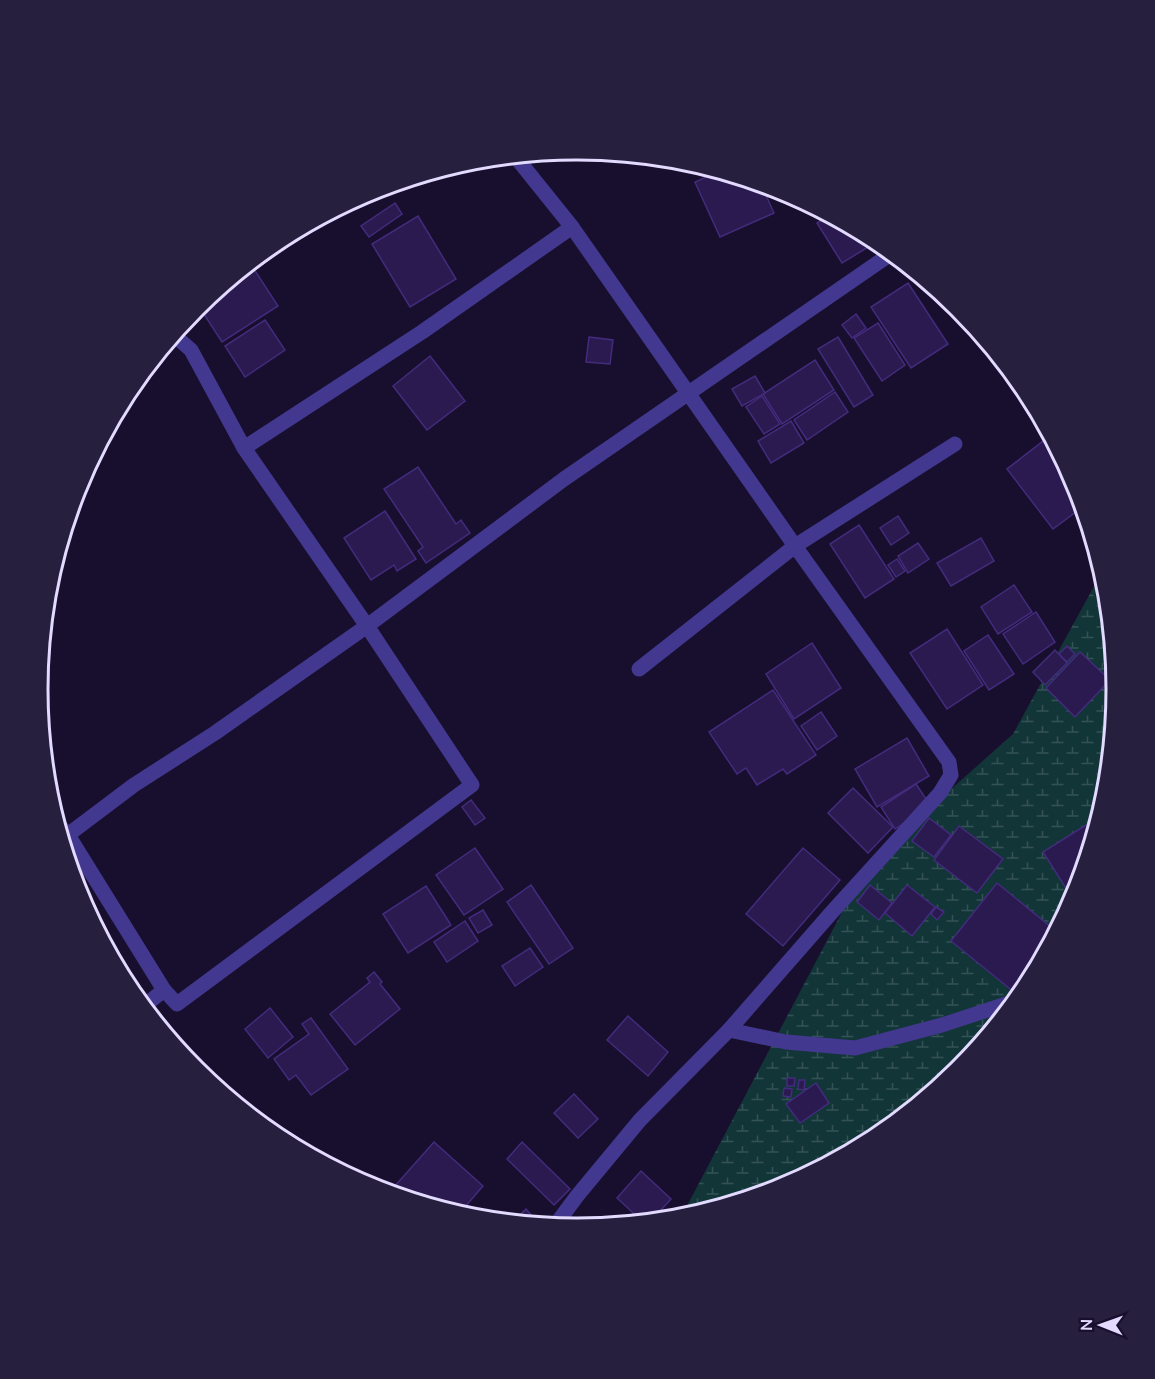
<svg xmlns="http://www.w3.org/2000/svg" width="1155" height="1379" font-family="Mulish,sans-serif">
<defs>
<pattern id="wetland-marsh" width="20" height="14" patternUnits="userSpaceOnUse" patternTransform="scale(1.5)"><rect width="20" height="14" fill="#123537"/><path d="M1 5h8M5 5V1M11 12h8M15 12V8" fill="none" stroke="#345255"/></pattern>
</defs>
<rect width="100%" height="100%" fill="#170f2d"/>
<polygon fill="url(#wetland-marsh)" points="1103,570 1107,585 1117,690 1107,795 1076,896 1026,990 959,1072 877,1139 784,1189 680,1219 868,863 1013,734"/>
<g fill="#2a1a4f" stroke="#432b7d" stroke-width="1.5">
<polygon points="719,171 761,184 774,213 720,237 695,182"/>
<polygon points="782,190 798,198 790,203"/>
<polygon points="395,203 402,214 369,237 361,226"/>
<polygon points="830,215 878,241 842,263 817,223"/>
<polygon points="418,216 456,279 410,307 372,244"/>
<polygon points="250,263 278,306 222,342 198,305"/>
<polygon points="908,283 948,344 911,368 871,307"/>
<polygon points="856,314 866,328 852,338 842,325"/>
<polygon points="265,320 285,350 245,377 225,346"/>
<polygon points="878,323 905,365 882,381 854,338"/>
<polygon points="589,337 613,340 610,364 586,362"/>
<polygon points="838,337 873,395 854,407 818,349"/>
<polygon points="430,356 465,401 427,430 393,386"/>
<polygon points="815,360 834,390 782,424 763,394"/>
<polygon points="755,376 765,393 742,406 732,389"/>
<polygon points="835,392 848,412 807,440 794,420"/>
<polygon points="762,396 780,424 764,434 746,407"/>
<polygon points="791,421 804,443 771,463 758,441"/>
<polygon points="1051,435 1077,483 1084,506 1053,529 1007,469"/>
<polygon points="418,467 456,524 461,520 470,533 426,563 418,551 423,547 384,489"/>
<polygon points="385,511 416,559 397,571 394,565 371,580 344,538"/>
<polygon points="898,516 909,533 891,545 880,528"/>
<polygon points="859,525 894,579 865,598 830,544"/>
<polygon points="981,538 994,561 951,586 937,563"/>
<polygon points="918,543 929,559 908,573 898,556"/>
<polygon points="897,559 905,571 896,577 888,565"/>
<polygon points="1014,585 1032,612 998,634 981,607"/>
<polygon points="1036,612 1055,642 1023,664 1003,634"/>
<polygon points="947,629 983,685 947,709 910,653"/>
<polygon points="988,635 1014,674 989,690 964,651"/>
<polygon points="812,643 841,688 794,719 766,674"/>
<polygon points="1067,646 1075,654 1067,662 1059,654"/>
<polygon points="1055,650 1067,663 1045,685 1033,672"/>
<polygon points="1080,652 1110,680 1075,717 1046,688"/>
<polygon points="773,690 816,755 787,774 783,769 757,785 746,768 737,774 709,732"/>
<polygon points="821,712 837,736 817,750 801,726"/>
<polygon points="907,738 929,776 877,807 855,769"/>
<polygon points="916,784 930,805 895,829 881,807"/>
<polygon points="853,788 893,827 868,853 828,813"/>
<polygon points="471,800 485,818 475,825 462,807"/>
<polygon points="929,818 951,835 934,857 912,841"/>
<polygon points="1097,818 1099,821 1080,886 1069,893 1043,852"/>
<polygon points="959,826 1003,859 977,893 934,860"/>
<polygon points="475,848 503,889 464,915 436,875"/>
<polygon points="803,848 840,880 783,946 746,914"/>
<polygon points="997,883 1057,932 1026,989 1020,997 951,941"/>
<polygon points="531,885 573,948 549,964 507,902"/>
<polygon points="870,885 892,903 879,920 857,902"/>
<polygon points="907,885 935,907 912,936 885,913"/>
<polygon points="426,886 451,925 408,953 383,914"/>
<polygon points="1079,887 1076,896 1074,901 1069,893"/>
<polygon points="936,907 944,912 937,920 931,914"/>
<polygon points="483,910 492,925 478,933 469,918"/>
<polygon points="465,921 478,941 447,962 434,942"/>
<polygon points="530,948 543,967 515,986 502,966"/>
<polygon points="374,972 382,982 380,984 400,1009 355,1045 330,1014 370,982 367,978"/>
<polygon points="270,1008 293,1037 268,1058 245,1029"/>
<polygon points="628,1016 668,1052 648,1076 607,1040"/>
<polygon points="311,1018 348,1069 311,1095 296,1075 289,1080 274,1059 309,1034 302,1024"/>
<polygon points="787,1078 795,1078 794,1086 787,1086"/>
<polygon points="799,1080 805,1080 804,1090 798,1089"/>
<polygon points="816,1083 829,1103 800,1123 786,1104"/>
<polygon points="784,1088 792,1089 791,1097 783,1096"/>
<polygon points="574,1094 598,1119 578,1138 554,1113"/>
<polygon points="434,1142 483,1186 458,1215 423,1204 420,1201 418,1203 408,1200 394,1187"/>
<polygon points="522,1142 570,1189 554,1205 507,1159"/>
<polygon points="641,1171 671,1199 650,1222 644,1223 617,1198"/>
<polygon points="526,1209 538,1223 535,1225 512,1223"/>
<polygon points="672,1212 678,1220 664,1221 663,1220"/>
</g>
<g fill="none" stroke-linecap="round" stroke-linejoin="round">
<g stroke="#43388f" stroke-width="15">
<polyline points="515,156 572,227 795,546 955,444"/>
<polyline points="244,448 422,332 572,227"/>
<polyline points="56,822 68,835 164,990 143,1007"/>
<polyline points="61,840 134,785 215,733 367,626 564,479 892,253"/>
<polyline points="164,990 177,1004 472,785 367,626 244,448 191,350 174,335"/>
<polyline points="729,1030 786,1042 855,1048 942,1025 1018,1000"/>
<polyline points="554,1227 577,1196 640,1120 729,1030 832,912 940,793 951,775 949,762 795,546 639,669"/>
</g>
</g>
<path d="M0 0H1155V1379H0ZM48 689a529 529 0 1 1 1058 0a529 529 0 1 1-1058 0Z" fill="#271f3e" fill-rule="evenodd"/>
<path fill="none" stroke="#e3dbff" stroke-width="3" d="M48 689a529 529 0 1 1 1058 0a529 529 0 1 1-1058 0Z"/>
<g transform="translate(1101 1325) rotate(271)" stroke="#170f2d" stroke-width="4.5" paint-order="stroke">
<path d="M0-4.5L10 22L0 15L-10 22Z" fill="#e3dbff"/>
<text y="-9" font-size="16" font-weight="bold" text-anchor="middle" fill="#e3dbff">N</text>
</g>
</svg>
